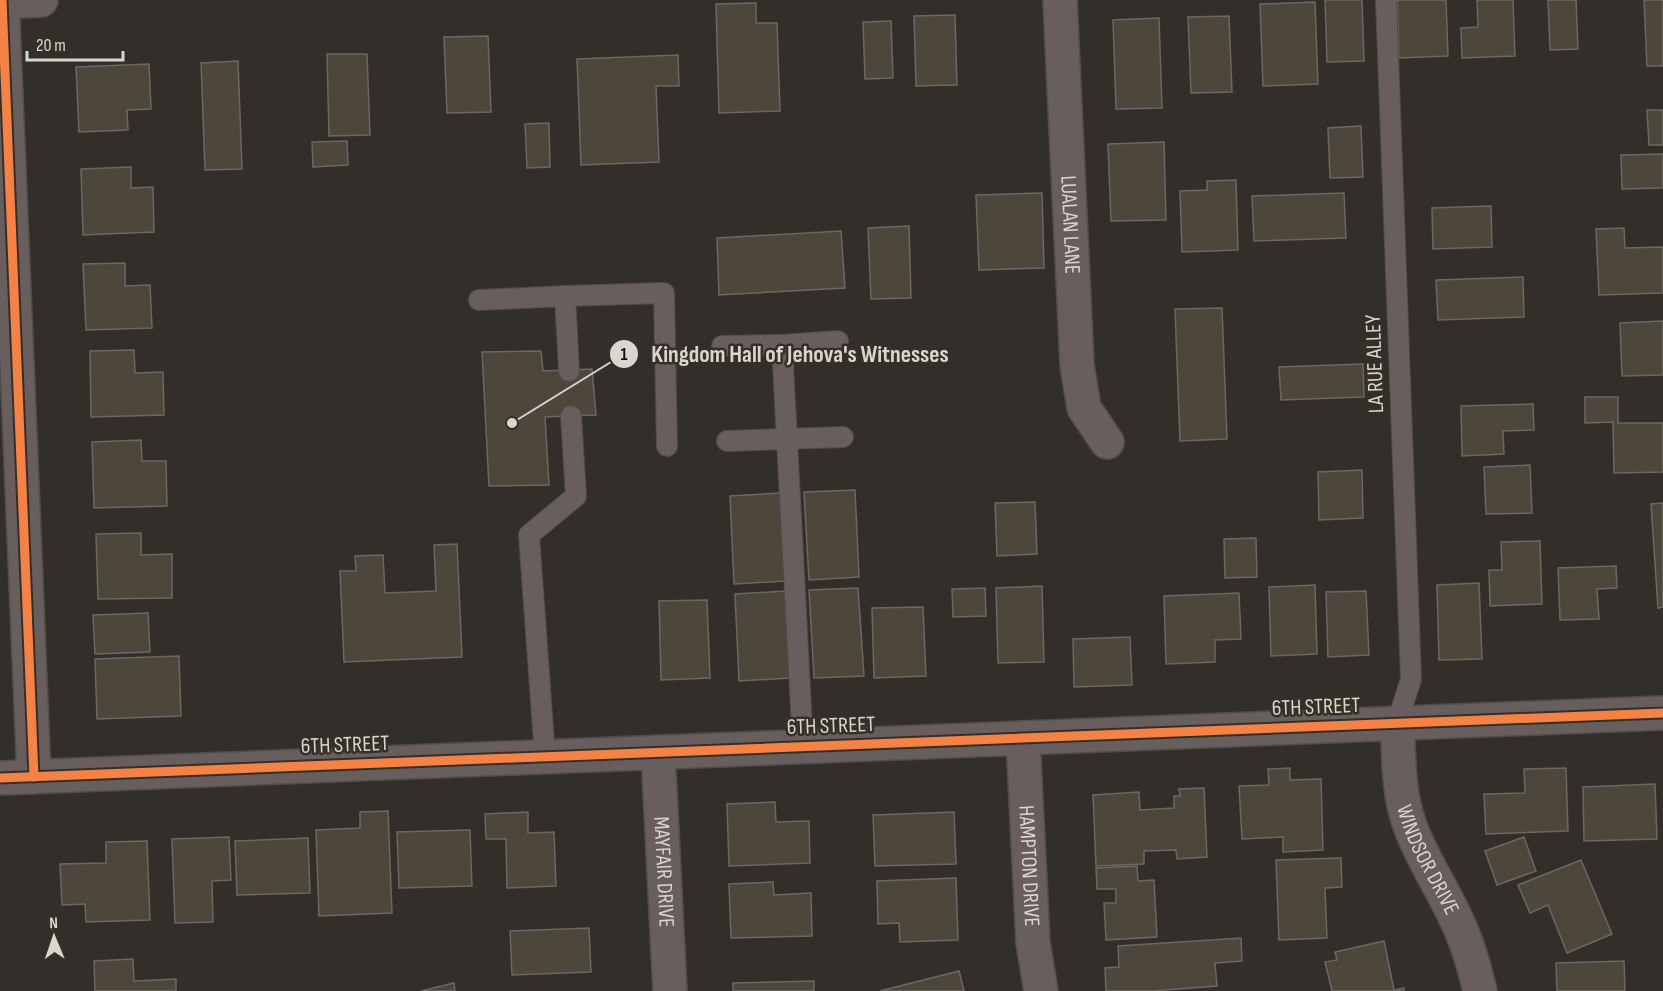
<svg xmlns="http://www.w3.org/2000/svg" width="1663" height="991" font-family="'Sofia Sans Condensed',sans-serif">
<rect width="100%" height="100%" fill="#322f2a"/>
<g fill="#4d473b" stroke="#6b6864" stroke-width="1.5">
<polygon points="1325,0 1362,0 1364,61 1327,62"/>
<polygon points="1397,0 1446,0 1448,56 1399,58"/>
<polygon points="1477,0 1513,0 1515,56 1462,58 1461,28 1478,27"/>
<polygon points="1548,0 1576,0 1578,49 1550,50"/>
<polygon points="1644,0 1663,0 1663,66 1647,66"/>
<polygon points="1315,2 1318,84 1263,86 1260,4"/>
<polygon points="756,3 756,23 777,23 780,111 719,113 716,4"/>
<polygon points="955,15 957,85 916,86 914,16"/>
<polygon points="1229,16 1232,92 1191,93 1188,17"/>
<polygon points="1159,18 1162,108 1116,109 1113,20"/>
<polygon points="891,21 893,78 865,79 863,22"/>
<polygon points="488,36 491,112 447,113 444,37"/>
<polygon points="327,54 367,54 370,135 329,136"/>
<polygon points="678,55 679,86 656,86 659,162 581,165 577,59"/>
<polygon points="238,61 242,169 205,170 201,63"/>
<polygon points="149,64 151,109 127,110 128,130 79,132 76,67"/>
<polygon points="1647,110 1663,110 1663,145 1649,145"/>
<polygon points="549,123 550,167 527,168 525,124"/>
<polygon points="1361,126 1363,177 1330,178 1328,128"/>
<polygon points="347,141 348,165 313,167 312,142"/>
<polygon points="1164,142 1166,220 1111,221 1108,144"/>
<polygon points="1663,154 1663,188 1622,189 1621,155"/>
<polygon points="131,167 131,188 153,187 154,232 83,235 81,169"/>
<polygon points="1236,180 1238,250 1182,252 1180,191 1207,190 1207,181"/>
<polygon points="1042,193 1044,268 979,270 976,195"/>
<polygon points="1344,193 1346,238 1254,241 1252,196"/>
<polygon points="1491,206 1492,247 1433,249 1432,208"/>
<polygon points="909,226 911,298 871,299 868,228"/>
<polygon points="1624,228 1625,248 1663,247 1663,293 1599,295 1596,229"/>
<polygon points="841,231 845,288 719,295 717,238"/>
<polygon points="125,263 125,286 150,285 152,328 86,330 83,264"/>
<polygon points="1523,277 1524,317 1438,320 1436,280"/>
<polygon points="1222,308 1227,439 1180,441 1175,309"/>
<polygon points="1663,321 1663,375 1622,376 1620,323"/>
<polygon points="134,350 135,373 163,372 164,415 91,417 90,351"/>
<polygon points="541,351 543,371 592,369 596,415 545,417 549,485 489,486 482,352"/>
<polygon points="1363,364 1364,397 1281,400 1279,367"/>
<polygon points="1585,397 1618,397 1618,423 1663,423 1663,472 1614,473 1613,422 1585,423"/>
<polygon points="1533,404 1534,430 1503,431 1504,454 1462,456 1461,406"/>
<polygon points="141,440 142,461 166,461 167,506 94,508 92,442"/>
<polygon points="1530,465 1532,513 1486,514 1484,467"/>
<polygon points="1362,470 1363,518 1319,520 1318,472"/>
<polygon points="855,490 859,577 809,580 804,492"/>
<polygon points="781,493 786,581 734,584 730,496"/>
<polygon points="1035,502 1037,554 997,556 995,503"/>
<polygon points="1663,503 1663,607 1658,608 1651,504"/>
<polygon points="141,533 141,555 172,554 172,598 98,599 96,534"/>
<polygon points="1256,538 1257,577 1225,578 1224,539"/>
<polygon points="1540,541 1542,604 1490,606 1489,570 1502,570 1501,542"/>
<polygon points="457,544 462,657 344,662 340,571 356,571 355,556 383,555 385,593 436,591 434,545"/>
<polygon points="1616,566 1617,588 1597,589 1599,619 1560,620 1558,568"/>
<polygon points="1479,583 1482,659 1439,660 1437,585"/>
<polygon points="1315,585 1317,654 1271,656 1269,587"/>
<polygon points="1042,586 1044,662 998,663 996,588"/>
<polygon points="858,588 864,676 814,678 809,590"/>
<polygon points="985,588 986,616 953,617 952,589"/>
<polygon points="785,591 790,678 739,681 735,594"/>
<polygon points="1366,591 1369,655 1328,657 1326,592"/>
<polygon points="1239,593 1241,639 1215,640 1215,662 1166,664 1164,596"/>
<polygon points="707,600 710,678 661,680 659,601"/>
<polygon points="923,607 926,676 874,678 872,608"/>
<polygon points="148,613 150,652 95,654 93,615"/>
<polygon points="1130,637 1132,685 1074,687 1073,639"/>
<polygon points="179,656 181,716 97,719 95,659"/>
<polygon points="1290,768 1290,780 1321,779 1323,850 1283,852 1283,837 1242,839 1239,786 1269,785 1268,769"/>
<polygon points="1566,768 1568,831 1486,834 1484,794 1525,793 1524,769"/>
<polygon points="1655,784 1657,839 1584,841 1583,787"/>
<polygon points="1204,788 1207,857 1177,859 1176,850 1144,851 1144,864 1096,866 1093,795 1139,792 1140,810 1174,808 1174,796 1180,796 1179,789"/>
<polygon points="775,802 776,822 809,821 810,863 729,866 727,804"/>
<polygon points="388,811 392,913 319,916 316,830 360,828 360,812"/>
<polygon points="528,812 528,833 554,832 556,886 507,888 506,839 486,839 485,814"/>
<polygon points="954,812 956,864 875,866 873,815"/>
<polygon points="470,830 472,886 399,888 397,832"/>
<polygon points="229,837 231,880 212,881 213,922 175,923 172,839"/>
<polygon points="1524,837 1536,871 1497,885 1485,851"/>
<polygon points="308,838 310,893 237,895 235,841"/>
<polygon points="147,841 150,920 86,922 85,904 62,905 60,864 106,863 106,842"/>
<polygon points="1341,858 1342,887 1325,888 1327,938 1279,940 1276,860"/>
<polygon points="1581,860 1612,934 1567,953 1548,905 1530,913 1518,885"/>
<polygon points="1137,866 1138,881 1154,880 1157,937 1106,940 1104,903 1116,903 1116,889 1097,889 1096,868"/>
<polygon points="956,878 958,940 900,942 899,923 878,924 877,881"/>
<polygon points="773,882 774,895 811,893 812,936 731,938 729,884"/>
<polygon points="589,928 591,972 512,975 510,931"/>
<polygon points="1241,938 1242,961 1215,963 1217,986 1153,991 1106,991 1105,968 1119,967 1118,946"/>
<polygon points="1384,941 1394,990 1404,988 1404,991 1332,991 1325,962 1337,960 1335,952"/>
<polygon points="133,959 134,981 176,979 176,991 95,991 94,961"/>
<polygon points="1624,961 1625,991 1557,991 1556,963"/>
<polygon points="959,971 964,991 880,991"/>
<polygon points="814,981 814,991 733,991 733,983"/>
<polygon points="454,983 455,991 421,991"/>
</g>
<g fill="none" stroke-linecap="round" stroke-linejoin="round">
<defs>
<g id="service">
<polyline points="1386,0 1411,679 1397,723"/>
<polyline points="565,296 664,293 667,446"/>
<polyline points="479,300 565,296 569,371"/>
<polyline points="782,345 838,341"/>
<polyline points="722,346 782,345 803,747"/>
<polyline points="727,441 843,437"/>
<polyline points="545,757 529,535 576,496 571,416"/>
</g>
<g id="minor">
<polyline points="2,0 34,777"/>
<path id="s1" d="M 1060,0 L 1077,365 L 1084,408 L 1107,442"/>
<polyline points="0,2 41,0"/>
<path id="s2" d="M 1397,723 C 1399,756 1398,792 1409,823 C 1422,861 1446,893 1461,930 C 1470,950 1475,970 1480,991"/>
<path id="s3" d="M 1023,738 L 1033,943 L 1041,991"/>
<path id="s4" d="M 658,752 L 670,991"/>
</g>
<polyline id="tertiary" points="0,778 1663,713"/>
</defs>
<use href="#service" stroke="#4f4d49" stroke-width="22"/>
<use href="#minor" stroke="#4f4d49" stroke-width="36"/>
<use href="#tertiary" stroke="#4f4d49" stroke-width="36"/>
<use href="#service" stroke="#685e5d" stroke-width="20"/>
<use href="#minor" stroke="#685e5d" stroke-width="33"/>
<use href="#tertiary" stroke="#685e5d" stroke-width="33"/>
<defs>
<g id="cycleway">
<polyline points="2,0 34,777"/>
<polyline points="0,778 1663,713"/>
</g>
</defs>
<use href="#cycleway" stroke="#353027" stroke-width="13"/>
<use href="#cycleway" stroke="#f48246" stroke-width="9"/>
</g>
<g text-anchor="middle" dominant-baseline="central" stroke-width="5" stroke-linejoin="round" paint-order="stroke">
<g font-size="22" fill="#d9d5cf" stroke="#353027">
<text stroke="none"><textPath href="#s1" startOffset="225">LUALAN LANE</textPath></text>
<text transform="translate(1375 364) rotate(-92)">LA RUE ALLEY</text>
<text transform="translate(1316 707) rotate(-2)">6TH STREET</text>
<text transform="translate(831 726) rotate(-2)">6TH STREET</text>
<text transform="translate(345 745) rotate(-2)">6TH STREET</text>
<text stroke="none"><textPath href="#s2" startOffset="142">WINDSOR DRIVE</textPath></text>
<text stroke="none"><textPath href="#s3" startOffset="128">HAMPTON DRIVE</textPath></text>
<text stroke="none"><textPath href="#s4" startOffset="120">MAYFAIR DRIVE</textPath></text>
</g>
</g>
<path fill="none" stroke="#d9d5cf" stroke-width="2" d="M512 423L624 354"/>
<g fill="#d9d5cf" stroke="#353027" stroke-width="2">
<circle cx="512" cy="423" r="6"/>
<circle cx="624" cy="354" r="15"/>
</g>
<g font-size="18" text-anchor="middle" font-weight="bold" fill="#111">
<text x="624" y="360">1</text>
</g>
<g font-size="24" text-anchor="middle" font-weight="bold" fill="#d9d5cf" stroke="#353027" stroke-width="5" stroke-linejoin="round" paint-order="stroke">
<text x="800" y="362">Kingdom Hall of Jehova's Witnesses</text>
</g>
<g transform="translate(54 937) rotate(358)" stroke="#353027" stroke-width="4.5" paint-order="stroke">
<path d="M0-4.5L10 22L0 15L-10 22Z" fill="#d9d5cf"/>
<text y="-9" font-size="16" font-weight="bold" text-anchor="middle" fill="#d9d5cf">N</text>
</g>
<path d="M27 51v9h96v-9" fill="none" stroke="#d9d5cf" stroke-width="3"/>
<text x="36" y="51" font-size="18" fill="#d9d5cf" stroke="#353027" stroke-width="4.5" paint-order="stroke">20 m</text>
</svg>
